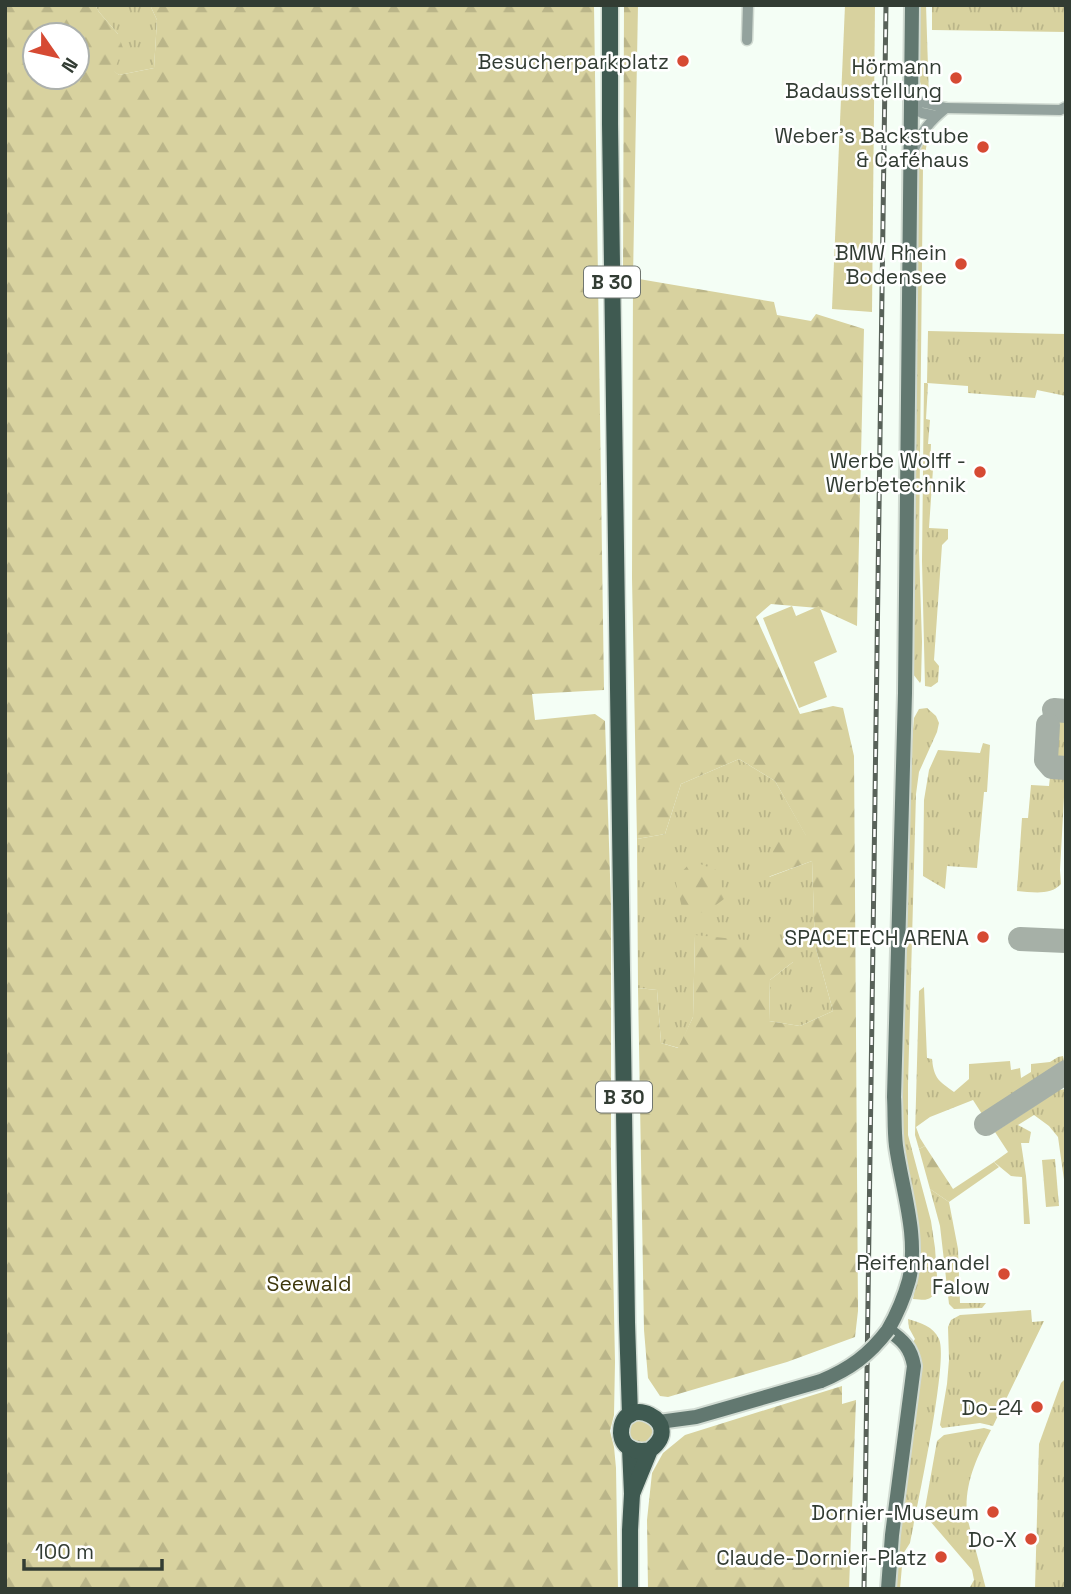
<svg xmlns="http://www.w3.org/2000/svg" width="1071" height="1594" font-family="'Space Grotesk',sans-serif">
<defs>
<pattern id="grass-tufts" width="24" height="20" patternUnits="userSpaceOnUse" patternTransform="scale(1.75)"><rect width="24" height="20" fill="#d8d29f"/><path d="M3 7l-1-3M5 7V3M7 7l1-3M15 17l-1-3M17 17v-4M19 17l1-3" fill="none" stroke="#bab589"/></pattern>
<pattern id="forest-firs" width="22" height="20" patternUnits="userSpaceOnUse" patternTransform="scale(1.75)"><rect width="22" height="20" fill="#d8d29f"/><path d="M5 1l3.5 6h-7zM16 11l3.5 6h-7z" fill="#bab589"/></pattern>
</defs>
<rect width="100%" height="100%" fill="#f4fef5"/>
<g fill="url(#grass-tufts)">
<polygon points="95,5 150,5 157,20 154,68 119,75 113,71 118,34 99,12"/>
<polygon points="917,5 926,5 929,99 923,91 919,79"/>
<polygon points="932,5 1066,5 1066,32 932,30"/>
<polygon points="929,131 923,166 919,551 922,642 921,681 920,683 913,674 912,668 917,165 924,135"/>
<polygon points="928,331 1066,334 1066,396 1037,390 1035,398 968,393 968,386 927,383 928,384 926,419 930,420 928,444 931,444 930,468 933,469 929,528 948,529 948,539 942,545 934,660 939,666 938,682 931,687 925,686 922,561 924,383 927,383"/>
<path d="M 927,708 L 936,716 L 939,723 L 937,732 L 919,772 L 916,794 L 908,1085 L 908,1135 L 931,1221 L 935,1248 L 938,1290 C 928,1302 927,1300 913,1299 L 919,1263 L 917,1237 L 909,1195 L 900,1120 L 907,798 L 914,718 L 919,709 Z"/>
<polygon points="1055,713 1066,714 1066,759 1062,761 1055,760 1052,756"/>
<polygon points="983,743 990,745 987,792 984,792 977,868 947,866 945,889 923,876 924,800 929,770 938,750 980,753"/>
<polygon points="739,759 775,781 807,837 769,877 812,861 815,945 833,1011 800,1026 769,1021 770,980 793,962 695,936 693,1017 679,1048 661,1043 657,990 638,988 637,839 665,834 681,784"/>
<path d="M 1053,773 L 1060,773 L 1065,779 L 1060,870 L 1061,884 C 1050,896 1032,892 1017,891 L 1022,818 L 1028,818 L 1031,785 L 1049,786 L 1050,777 Z"/>
<path d="M 924,987 L 927,1058 L 932,1059 C 934,1079 939,1081 954,1092 L 969,1079 L 969,1064 L 1010,1061 L 1011,1070 L 1020,1068 L 1021,1078 L 1031,1072 L 1031,1064 L 1050,1062 L 1058,1057 L 1063,1056 L 1064,1062 L 982,1114 L 973,1100 L 930,1117 L 916,1127 L 920,1138 L 925,1146 L 919,1149 L 915,1135 L 919,991 Z"/>
<polygon points="1066,1089 1066,1194 1058,1137 1049,1126 1034,1115 1018,1125 1031,1132 1029,1143 1021,1143 1026,1176 1030,1224 1024,1224 1022,1177 1011,1176 994,1162 1008,1152 995,1132 1059,1090"/>
<polygon points="1055,1159 1059,1206 1046,1207 1042,1160"/>
<polygon points="930,1189 949,1202 958,1249 960,1303 986,1303 982,1308 954,1309 949,1304 940,1226"/>
<polygon points="1031,1310 1032,1322 1044,1321 993,1426 980,1423 942,1428 940,1425 947,1384 949,1360 948,1327 951,1320 960,1315"/>
<path d="M 908,1319 C 921,1323 933,1326 939,1339 C 949,1360 916,1511 910,1543 L 903,1554 L 900,1589 L 894,1589 L 895,1553 L 919,1357 L 913,1342 L 915,1339 L 909,1328 Z"/>
<polygon points="1066,1378 1066,1589 1035,1589 1039,1444 1061,1383"/>
<path d="M 647,1418 C 654,1430 654,1433 649,1446 L 629,1443 L 628,1425 L 632,1421 Z"/>
<path d="M 984,1428 L 991,1430 C 976,1459 964,1484 967,1517 L 986,1589 L 969,1589 L 974,1580 L 972,1570 L 924,1514 L 937,1441 L 944,1435 Z"/>
</g>
<g fill="url(#forest-firs)" fill-rule="evenodd">
<path d="M 5,5 L 95,5 L 99,12 L 118,34 L 123,48 L 114,71 L 119,75 L 154,68 L 157,20 L 150,5 L 594,5 L 604,690 L 532,694 L 535,720 L 595,714 L 605,721 L 611,905 L 611,1161 L 615,1362 L 614,1415 L 610,1431 L 614,1447 L 616,1468 L 618,1589 L 5,1589 ZM 77,35 L 77,77 L 35,77 L 35,35 Z"/>
<polygon points="624,5 638,5 633,278 774,302 777,315 811,321 816,314 864,329 857,626 818,608 771,604 756,617 800,714 833,706 843,708 854,756 858,1311 855,1337 787,1362 668,1397 660,1396 648,1378 644,1330 638,988 657,990 661,1043 678,1048 693,1017 695,935 792,945 793,962 770,980 769,1021 800,1026 833,1011 815,945 812,861 768,877 775,839 806,836 775,781 739,759 681,784 665,834 637,839 632,578 633,279 623,272"/>
<polygon points="692,861 719,871 724,899 708,911 684,916 675,879"/>
<polygon points="925,1146 953,1189 994,1162 999,1167 949,1202 930,1189 919,1149"/>
<polygon points="842,1386 842,1404 856,1400 849,1589 648,1589 647,1520 652,1473 663,1453 685,1435"/>
</g>
<g fill="#d8d29f">
<polygon points="845,5 875,5 872,312 832,309"/>
<polygon points="792,606 796,616 819,606 837,652 814,662 827,697 799,708 763,618"/>
</g>
<g fill="none" stroke-linecap="round" stroke-linejoin="round">
<g stroke="#a6b0a7" stroke-width="24">
<polyline points="1054,710 1066,711"/>
<polyline points="1048,725 1046,760 1052,767 1066,768"/>
<polyline points="1020,939 1066,941"/>
<polyline points="986,1124 1066,1072"/>
</g>
<defs>
<g id="street">
<polyline points="747,40 748,5"/>
<polyline points="912,100 946,108 1060,110 1066,107"/>
<polyline points="912,107 922,113 936,116"/>
<path d="M 913,151 C 922,131 929,122 946,108"/>
</g>
<g id="secondary">
<polyline points="659,1422 696,1417 821,1381"/>
<path d="M 888,1589 L 892,1535 L 914,1366 C 911,1348 903,1340 888,1330 C 897,1314 904,1298 909,1280 C 919,1237 902,1189 896,1146 C 894,1130 895,1114 894,1097 L 905,693 L 912,5"/>
</g>
<g id="primary">
<polyline points="610,5 610,124 627,1322 630,1415"/>
<polyline points="630,1448 632,1494 630,1530 630,1589"/>
<path d="M 632,1494 L 650,1450 C 688,1421 621,1391 621,1433 C 622,1449 637,1453 650,1450"/>
</g>
</defs>
<use href="#street" stroke="#d1dbd2" stroke-width="13"/>
<use href="#secondary" stroke="#d1dbd2" stroke-width="18"/>
<use href="#primary" stroke="#d1dbd2" stroke-width="19"/>
<use href="#street" stroke="#93a29d" stroke-width="10"/>
<use href="#secondary" stroke="#627870" stroke-width="14"/>
<use href="#primary" stroke="#3f5a51" stroke-width="16"/>
<defs>
<polyline id="rail" points="864,1589 886,5"/>
</defs>
<use href="#rail" stroke="#586259" stroke-width="5"/>
<use href="#rail" stroke="#fff" stroke-width="2.5" stroke-dasharray="8" stroke-linecap="butt"/>
<defs>
<path id="secondary-bridge" d="M 821,1381 C 850,1369 869,1355 888,1330"/>
</defs>
<use href="#secondary-bridge" stroke="#d1dbd2" stroke-width="18" stroke-linecap="butt"/>
<use href="#secondary-bridge" stroke="#627870" stroke-width="14"/>
</g>
<g fill="#d64a33" stroke="#fff" stroke-width="2.5">
<circle cx="683" cy="61" r="7"/>
<circle cx="956" cy="78" r="7"/>
<circle cx="983" cy="147" r="7"/>
<circle cx="961" cy="264" r="7"/>
<circle cx="980" cy="472" r="7"/>
<circle cx="983" cy="937" r="7"/>
<circle cx="1004" cy="1274" r="7"/>
<circle cx="1037" cy="1407" r="7"/>
<circle cx="993" cy="1512" r="7"/>
<circle cx="1031" cy="1539" r="7"/>
<circle cx="941" cy="1557" r="7"/>
</g>
<g text-anchor="middle" dominant-baseline="central" stroke-width="5" stroke-linejoin="round" paint-order="stroke">
<g fill="#fff" stroke="#707670" stroke-width="2">
<rect x="584" y="266.5" width="56" height="31" rx="5"/>
<rect x="596" y="1081.5" width="56" height="31" rx="5"/>
</g>
<g font-size="19" font-weight="bold" fill="#323c33">
<text x="612" y="282">B 30</text>
<text x="624" y="1097">B 30</text>
</g>
<g font-size="21" fill="#323c33" stroke="#fff" text-anchor="end">
<text x="669" y="61">Besucherparkplatz</text>
<text x="942" y="66">Hörmann<tspan x="942" dy="24">Badausstellung</tspan></text>
<text x="969" y="135">Weber's Backstube<tspan x="969" dy="24">&amp; Caféhaus</tspan></text>
<text x="947" y="252">BMW Rhein<tspan x="947" dy="24">Bodensee</tspan></text>
<text x="966" y="460">Werbe Wolff -<tspan x="966" dy="24">Werbetechnik</tspan></text>
<text x="969" y="937">SPACETECH ARENA</text>
<text x="990" y="1262">Reifenhandel<tspan x="990" dy="24">Falow</tspan></text>
<text x="1023" y="1407">Do-24</text>
<text x="979" y="1512">Dornier-Museum</text>
<text x="1017" y="1539">Do-X</text>
<text x="927" y="1557">Claude-Dornier-Platz</text>
</g>
<g font-size="21" fill="#3d370c" stroke="#fff">
<text x="309" y="1283">Seewald</text>
</g>
</g>
<rect width="1071" height="1594" fill="none" stroke="#323c33" stroke-width="14"/>
<g transform="translate(56 56) rotate(124)"><circle r="33" fill="#ffffff" stroke="#adb1ad" stroke-width="2"/>
<path d="M0-5L12 26L0 18L-12 26Z" fill="#d64a33"/>
<text y="-10" font-size="19" font-weight="bold" text-anchor="middle" fill="#323c33">N</text>
</g>
<path d="M24 1559v10h138v-10" fill="none" stroke="#323c33" stroke-width="3.5"/>
<text x="35" y="1559" font-size="21" fill="#323c33" stroke="#ffffff" stroke-width="5" paint-order="stroke">100 m</text>
</svg>
